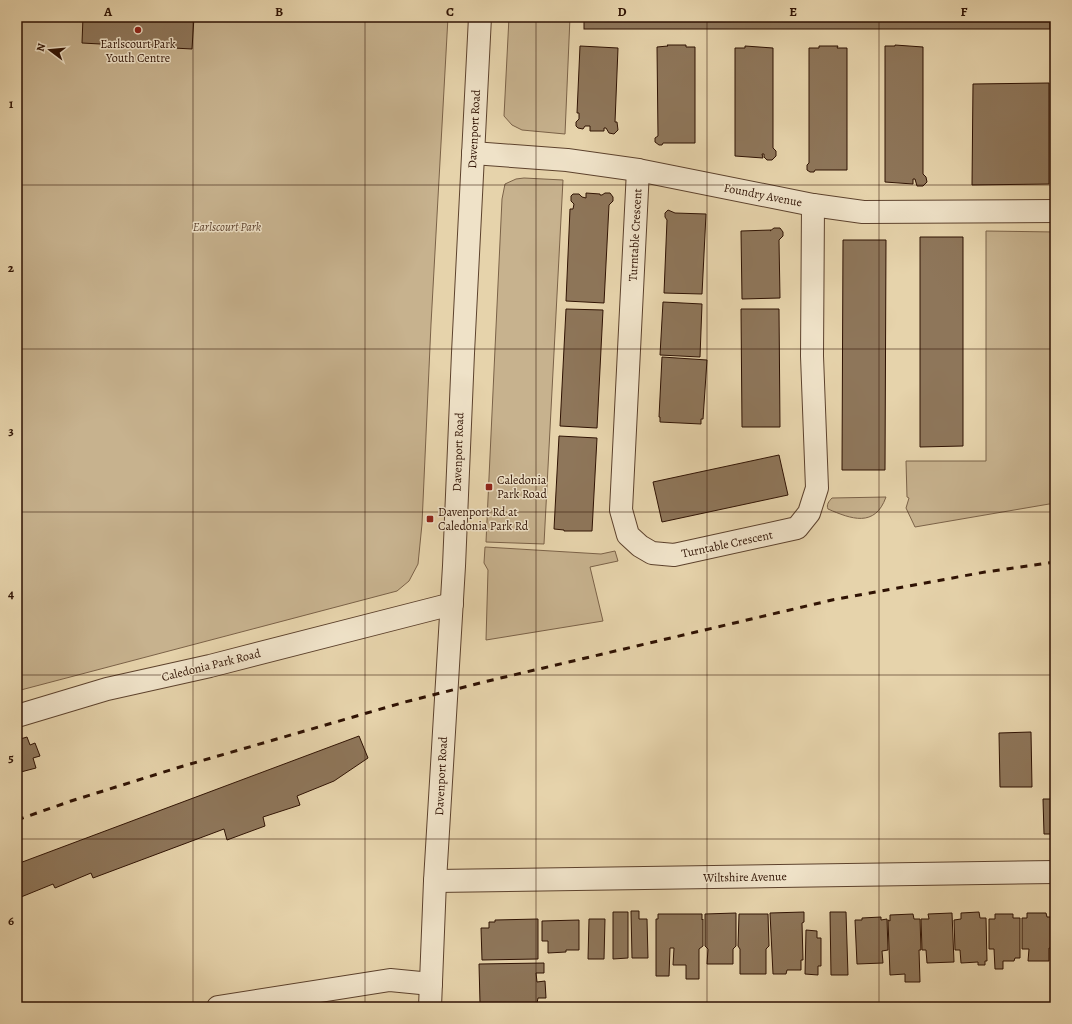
<svg xmlns="http://www.w3.org/2000/svg" width="1072" height="1024" font-family="Alegreya,serif">
<rect width="100%" height="100%" fill="#e6d3ab"/>
<filter id="stains"><feTurbulence type="fractalNoise" baseFrequency=".005" numOctaves="4"/><feColorMatrix values="0 0 0 0 .2 0 0 0 0 .09 0 0 0 0 .02 0 0 0 .5 -.17"/></filter>
<radialGradient id="worn" r=".72"><stop offset=".6" stop-color="#630" stop-opacity="0"/><stop offset="1" stop-color="#630" stop-opacity=".3"/></radialGradient>
<g fill="#c7b28e" stroke="#7b6248">
<polygon points="17,17 448,17 431,324 422,524 418,564 409,581 397,591 17,691"/>
<polygon points="509,17 570,17 565,134 522,130 512,125 504,116"/>
<polygon points="524,178 563,180 544,544 486,542 502,199 505,184 516,179"/>
<polygon points="986,231 1055,232 1055,503 915,527 906,508 909,498 907,497 906,461 986,461"/>
<path d="M 886,497 C 875,528 851,519 828,509 C 826,505 829,501 832,498 Z"/>
<polygon points="485,547 601,554 615,551 618,561 590,567 603,621 486,640 488,570 484,563"/>
</g>
<g fill="#8e765a" stroke="#2f1203">
<polygon points="83,17 194,17 192,49 82,43"/>
<rect x="584" y="17" width="466" height="12"/>
<polygon points="667,45 686,45 686,47 695,47 695,143 663,143 662,145 659,145 655,142 655,138 658,136 657,47 668,46"/>
<polygon points="895,45 923,47 923,174 926,177 927,182 923,186 917,186 915,179 913,179 913,184 885,182 885,46 895,46"/>
<polygon points="580,46 618,48 615,122 617,122 618,130 614,134 609,133 606,128 604,128 604,131 590,131 590,126 585,126 583,129 578,128 576,126 576,122 579,119 579,113 577,113"/>
<polygon points="745,46 773,48 773,148 776,151 776,156 772,160 767,160 764,157 764,154 762,154 763,158 735,156 735,48 745,48"/>
<polygon points="819,46 838,46 837,48 847,48 847,170 815,170 814,172 810,172 807,170 807,165 809,163 809,48 819,48"/>
<polygon points="1049,83 1049,184 972,185 973,84"/>
<polygon points="586,193 600,194 600,195 602,195 605,193 610,193 613,197 613,201 609,205 604,303 566,301 570,209 573,209 574,204 571,201 571,196 573,194 579,194 582,197 586,198"/>
<polygon points="668,210 675,213 706,214 702,294 664,293 667,220 665,217 665,213"/>
<polygon points="774,228 780,228 783,232 783,236 779,240 780,298 742,299 741,231 771,230 770,231"/>
<polygon points="920,237 963,237 963,446 920,447"/>
<polygon points="843,240 886,240 885,470 842,470"/>
<polygon points="663,302 702,304 700,357 660,355"/>
<polygon points="566,309 603,310 597,428 560,426"/>
<polygon points="741,309 779,309 780,427 742,427"/>
<polygon points="662,357 707,360 703,419 701,419 701,424 660,422 660,417 659,417"/>
<polygon points="559,436 597,438 592,531 564,531 564,530 554,529"/>
<polygon points="779,455 788,495 662,522 653,482"/>
<polygon points="1031,732 1032,787 1000,787 999,733"/>
<polygon points="359,736 368,758 334,781 297,796 300,805 263,817 265,826 227,840 224,829 93,878 91,873 55,888 53,884 21,897 17,886 17,864"/>
<polygon points="27,737 30,745 35,743 40,756 33,758 36,768 17,773 17,740"/>
<polygon points="1043,799 1055,799 1055,834 1044,834"/>
<polygon points="631,911 639,911 639,919 647,919 648,958 632,958"/>
<polygon points="613,912 628,912 628,958 613,959"/>
<polygon points="804,912 804,922 802,923 803,960 801,960 801,970 787,970 786,974 773,974 770,913"/>
<polygon points="830,912 846,912 848,975 831,975"/>
<polygon points="979,912 980,918 986,918 987,961 985,961 985,965 978,965 978,962 961,963 960,950 955,950 954,920 961,919 961,913"/>
<polygon points="736,913 736,946 733,949 733,964 707,964 708,949 705,946 705,914"/>
<polygon points="952,913 954,962 927,963 926,950 922,950 921,919 929,919 928,914"/>
<polygon points="1027,913 1046,913 1047,917 1052,917 1052,948 1049,948 1049,961 1028,961 1029,949 1022,949 1022,918 1027,918"/>
<polygon points="658,914 702,914 702,920 703,919 703,946 699,949 699,979 686,979 686,965 673,965 674,948 670,948 669,976 656,976 656,919 658,919"/>
<polygon points="739,914 768,914 769,946 766,949 766,974 740,974 740,949 738,946"/>
<polygon points="913,914 914,919 920,919 921,950 919,950 920,982 905,982 905,974 890,975 888,920 890,921 890,915"/>
<polygon points="995,914 1013,914 1013,918 1020,918 1020,958 1015,958 1014,961 1003,961 1003,969 995,969 994,949 989,949 989,919 995,919"/>
<polygon points="881,917 881,920 887,919 888,950 882,951 883,963 857,964 855,920 862,920 862,918"/>
<polygon points="1053,917 1055,917 1054,948"/>
<polygon points="538,919 538,959 482,960 481,928 489,928 489,922 495,922 495,920"/>
<polygon points="589,919 605,919 604,959 588,959"/>
<polygon points="579,920 579,950 566,950 566,952 548,953 548,941 542,941 542,921"/>
<polygon points="806,930 817,931 817,938 821,938 821,966 818,966 818,975 805,974"/>
<polygon points="544,963 544,973 536,973 537,982 545,981 546,998 538,998 537,1003 519,1003 515,1004 495,1005 495,1003 480,1003 479,964"/>
<rect x="543" y="1005" width="38" height="2"/>
</g>
<g fill="none" stroke-linecap="round" stroke-linejoin="round">
<defs>
<g id="minor">
<polyline points="473,153 567,160 638,170 813,205 863,212 1055,211"/>
<polyline points="638,170 621,510 628,535 640,546 652,553 674,555 797,528 809,513 817,488 812,356 813,205"/>
<polyline points="17,716 107,689 210,666 452,604"/>
<polyline points="435,881 1055,872"/>
<polyline points="218,1007 390,980 431,984"/>
<polyline points="430,1007 435,881 454,566 463,353 480,17"/>
</g>
</defs>
<use href="#minor" stroke="#5d422d" stroke-width="24"/>
<use href="#minor" stroke="#efe2c8" stroke-width="22"/>
<polyline stroke="#2f1203" stroke-width="3" stroke-dasharray="7 7" stroke-linecap="butt" points="17,820 71,801 180,767 405,702 488,681 832,600 985,572 1055,562"/>
</g>
<path fill="none" stroke="#2f1203" stroke-width="1" stroke-opacity="0.55" d="M 193,17 L 193,1007M 365,17 L 365,1007M 536,17 L 536,1007M 707,17 L 707,1007M 879,17 L 879,1007M 17,185 L 1055,185M 17,349 L 1055,349M 17,512 L 1055,512M 17,675 L 1055,675M 17,839 L 1055,839"/>
<g fill="#8f2418" stroke="#efe2c8" stroke-width="1.5">
<circle cx="138" cy="30" r="4"/>
<rect x="485" y="483" width="8" height="8" rx="2"/>
<rect x="426" y="515" width="8" height="8" rx="2"/>
</g>
<g text-anchor="middle" dominant-baseline="central" stroke-width="3" stroke-linejoin="round" paint-order="stroke">
<g font-size="12" fill="#2f1203" stroke="#efe2c8" text-anchor="start">
<text x="138" y="44" text-anchor="middle">Earlscourt Park<tspan x="138" dy="14">Youth Centre</tspan></text>
<text x="497" y="480">Caledonia<tspan x="497" dy="14">Park Road</tspan></text>
<text x="438" y="512">Davenport Rd at<tspan x="438" dy="14">Caledonia Park Rd</tspan></text>
</g>
<g font-size="12" fill="#2f1203" stroke="#efe2c8">
<text transform="translate(474 129) rotate(-87)">Davenport Road</text>
<text transform="translate(763 195) rotate(11)">Foundry Avenue</text>
<text transform="translate(635 235) rotate(-87)">Turntable Crescent</text>
<text transform="translate(458 452) rotate(-88)">Davenport Road</text>
<text transform="translate(727 544) rotate(-12)">Turntable Crescent</text>
<text transform="translate(211 665) rotate(-14)">Caledonia Park Road</text>
<text transform="translate(441 776) rotate(-87)">Davenport Road</text>
<text transform="translate(745 877) rotate(-1)">Wiltshire Avenue</text>
</g>
<g font-size="12" font-style="italic" fill="#5d422d" stroke="#efe2c8">
<text x="227" y="227">Earlscourt Park</text>
</g>
</g>
<rect width="1072" height="1024" fill="none" stroke="#e6d3ab" stroke-width="44"/>
<g transform="translate(50 50) rotate(286)" stroke="#efe2c8" stroke-width="3" paint-order="stroke">
<path d="M0-3L7 15L0 10L-7 15Z" fill="#2f1203"/>
<text y="-6" font-size="11" font-weight="bold" text-anchor="middle" fill="#2f1203">N</text>
</g>
<rect x="22" y="22" width="1028" height="980" fill="none" stroke="#2f1203" stroke-width="1.5"/>
<g font-size="13" text-anchor="middle" font-weight="bold" fill="#2f1203">
<text x="108" y="16">A</text>
<text x="279" y="16">B</text>
<text x="450" y="16">C</text>
<text x="622" y="16">D</text>
<text x="793" y="16">E</text>
<text x="964" y="16">F</text>
<text x="11" y="108">1</text>
<text x="11" y="272">2</text>
<text x="11" y="435">3</text>
<text x="11" y="598">4</text>
<text x="11" y="762">5</text>
<text x="11" y="925">6</text>
</g>
<rect width="100%" height="100%" filter="url(#stains)"/>
<rect width="100%" height="100%" fill="url(#worn)"/>
</svg>
